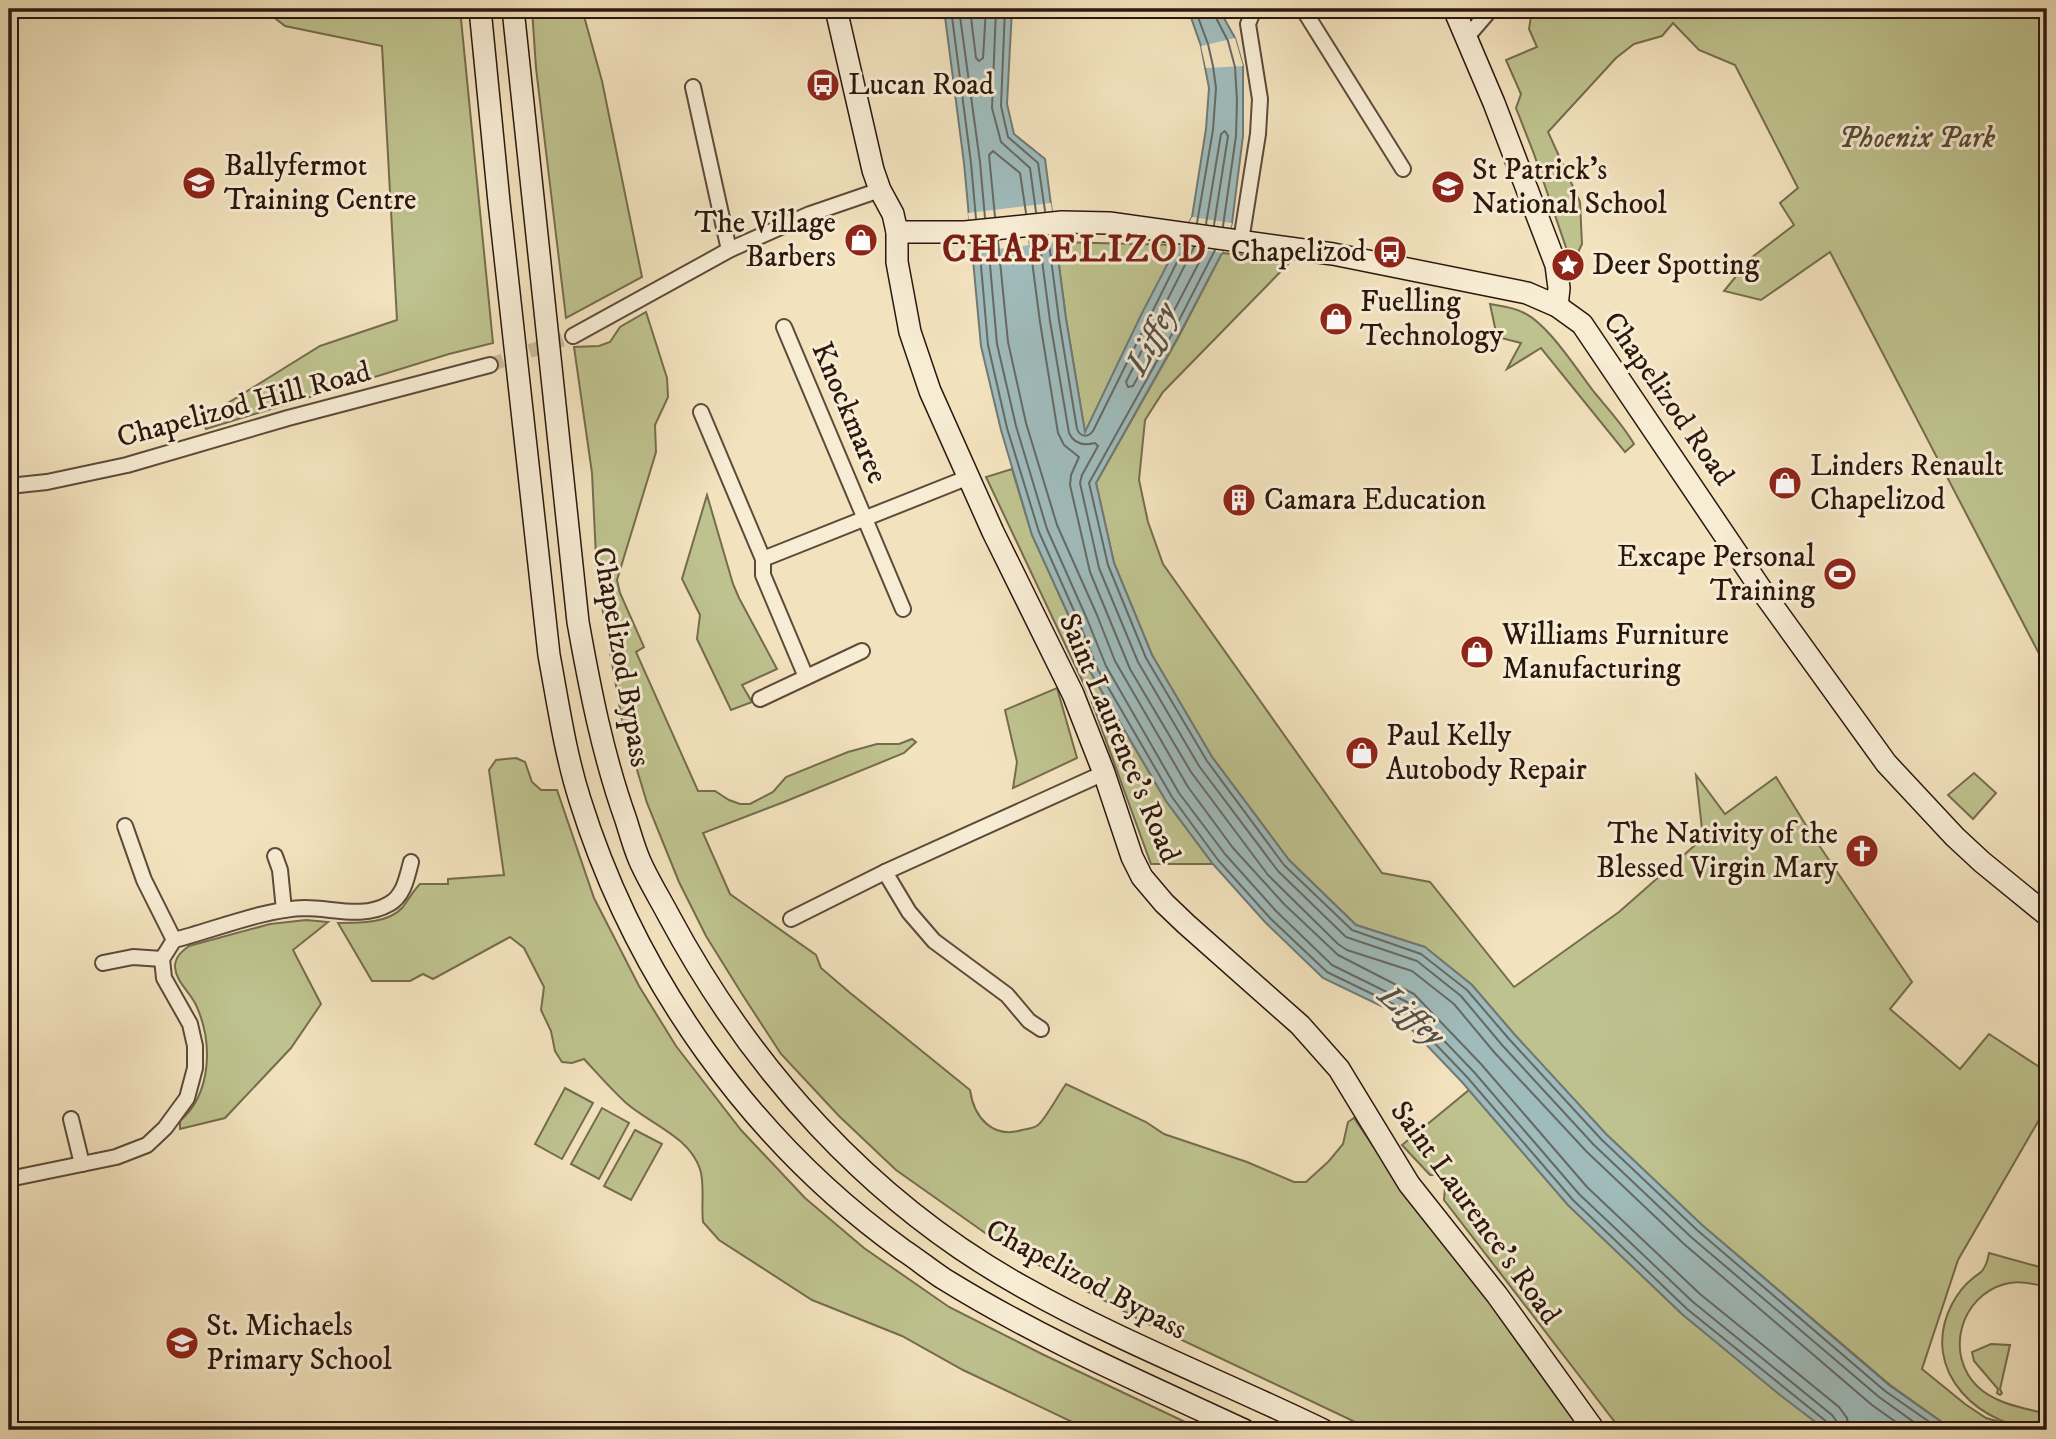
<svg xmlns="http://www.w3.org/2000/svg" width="2056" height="1439" font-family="'IM FELL DW Pica',serif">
<rect width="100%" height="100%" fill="#f2e2bd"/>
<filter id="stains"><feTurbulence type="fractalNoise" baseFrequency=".00286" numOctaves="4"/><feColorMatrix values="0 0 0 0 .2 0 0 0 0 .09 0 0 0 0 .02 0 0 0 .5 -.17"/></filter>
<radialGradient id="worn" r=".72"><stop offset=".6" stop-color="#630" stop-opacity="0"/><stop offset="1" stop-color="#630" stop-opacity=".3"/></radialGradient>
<g fill="#bec28e" stroke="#756c4e" stroke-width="2">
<polygon points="356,9 460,9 493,343 449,354 206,429 202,419 320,346 397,320 382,46 285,26 271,15 302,17"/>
<polygon points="532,9 582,9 602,81 642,277 566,318 536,68"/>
<polygon points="1529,9 2047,9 2047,669 1830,252 1761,300 1724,291 1751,258 1794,225 1780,203 1798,188 1735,65 1699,50 1673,23 1662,36 1634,44 1616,58 1548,132 1580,202 1582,244 1572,265 1534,154 1516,108 1521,94 1506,60 1537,47 1529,29 1532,10"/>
<polygon points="1056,242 1177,245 1085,433 1066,319"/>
<polygon points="1222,253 1292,260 1163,392 1145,420 1139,480 1148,522 1163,564 1382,873 1430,882 1514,987 1619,912 1703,838 1696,775 1725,814 1776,777 1812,835 1912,982 1890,1009 1960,1069 1989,1034 2047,1072 2047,1106 1958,1260 1922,1369 1965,1404 1986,1418 2029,1430 1953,1430 1890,1385 1702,1225 1606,1134 1514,1034 1472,985 1424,947 1356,925 1289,860 1212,757 1152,655 1114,563 1096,483 1178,338"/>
<path d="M 1490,304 C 1501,306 1513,307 1522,312 C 1547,322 1577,370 1594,392 C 1608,409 1623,425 1634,444 L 1625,452 L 1541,348 L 1507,369 L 1521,343 L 1497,337 Z"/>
<path d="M 646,312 L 667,378 L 668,397 L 655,425 L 656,452 L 617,580 L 620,593 L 644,647 L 636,652 L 698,791 L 715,791 L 729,800 L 740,804 L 750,804 L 773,792 L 786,777 L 848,752 L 877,744 L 899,744 L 912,739 L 916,742 L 904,753 L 784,802 L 703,833 L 730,894 L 816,955 L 821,968 L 849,992 L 970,1090 C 974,1118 993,1139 1022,1130 C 1027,1129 1035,1128 1038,1125 C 1045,1120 1060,1092 1066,1084 L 1146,1122 L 1164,1134 L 1247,1162 L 1294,1182 L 1306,1182 L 1329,1161 L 1343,1144 L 1348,1122 L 1354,1118 L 1386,1165 L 1489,1298 L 1583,1430 L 1372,1430 L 1146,1323 L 1005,1247 L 896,1170 L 839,1116 L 781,1054 L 742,994 L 706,936 L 679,882 L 647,803 L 622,720 L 597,578 L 592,473 L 574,347 L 599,346 L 610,342 L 620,327 Z"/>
<polygon points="1012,469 1032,535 1073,625 1091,673 1166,801 1213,864 1151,864 1090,697 986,477"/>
<polygon points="707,495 733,584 739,598 777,669 742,685 752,702 731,710 697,639 700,615 682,579"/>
<polygon points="1057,688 1077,758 1013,788 1017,762 1005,710"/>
<path d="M 516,758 L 525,762 L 532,782 L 541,790 L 557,790 L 594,898 L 639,986 L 676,1046 L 741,1130 L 805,1198 L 864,1248 L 949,1307 L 1044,1355 L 1202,1430 L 1089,1430 L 963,1370 L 902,1336 L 812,1300 L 719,1240 L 703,1222 C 701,1205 705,1185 700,1169 C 689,1136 648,1123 625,1102 C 610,1088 597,1073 584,1059 L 572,1063 L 562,1062 L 555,1051 L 551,1031 L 541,1010 L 544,987 L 524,948 L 510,937 L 433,979 L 423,974 L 410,981 L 372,981 L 338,923 C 358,923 388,924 403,907 C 409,899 413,891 420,884 L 448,884 L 448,879 L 504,875 L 489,770 L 496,760 Z"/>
<polygon points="1974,773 1996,793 1973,819 1948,795"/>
<path d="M 306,920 L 328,922 L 293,950 L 321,1004 L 291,1048 L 225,1118 L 180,1129 L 180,1121 C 212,1093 213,1042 196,1005 C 190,992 176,982 175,967 C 175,957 181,952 189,946 L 270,924 Z"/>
<polygon points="565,1088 593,1103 562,1159 535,1144"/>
<polygon points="1469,1090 1568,1205 1682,1314 1826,1430 1621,1430 1444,1200 1445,1186 1436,1175 1430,1175 1402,1145"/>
<polygon points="602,1108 629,1123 599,1179 571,1164"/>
<polygon points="635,1130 662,1144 631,1200 604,1186"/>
<path d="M 1989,1253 L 2047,1269 L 2047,1287 C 2034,1284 2019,1280 2005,1284 C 1960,1296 1944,1355 1978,1387 C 1996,1404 2024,1408 2047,1414 L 2047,1430 C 1982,1430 1917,1372 1952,1304 C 1957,1295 1964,1285 1972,1279 C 1976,1275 1982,1273 1984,1268 C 1987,1264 1988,1258 1989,1253 Z"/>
<polygon points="1991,1344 2010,1345 2000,1389 2002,1393 2000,1395 1997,1393 1998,1389 1974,1361 1972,1352"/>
</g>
<polygon fill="#9fbbbb" stroke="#717976" stroke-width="2" points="944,9 1012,9 1007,104 1014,134 1045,159 1066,319 1085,432 1141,315 1192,217 1206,129 1209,88 1201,46 1188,9 1219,9 1235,38 1243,66 1243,136 1232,223 1222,253 1178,337 1096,483 1114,563 1152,655 1212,757 1289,860 1356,925 1425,947 1472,985 1514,1034 1606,1134 1702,1225 1889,1385 1953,1430 1826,1430 1780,1395 1682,1314 1568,1205 1462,1082 1396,1013 1323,978 1265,922 1213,864 1166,801 1091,673 1073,625 1032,535 1001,430 981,346 964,163"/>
<g fill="#f2e2bd">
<polygon points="1235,38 1243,66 1206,68 1201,46"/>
<polygon points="1051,203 1056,242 973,252 968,213"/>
<polygon points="1192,217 1232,223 1222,253 1177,245"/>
</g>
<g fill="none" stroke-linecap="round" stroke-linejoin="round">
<g stroke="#666964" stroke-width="2">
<polyline points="951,9 971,163 976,219"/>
<polyline points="959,9 980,162 985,218"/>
<polyline points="970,9 976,58 979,61 983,58 986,9"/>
<polyline points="996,9 992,108 1001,142 1030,168 1036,212"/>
<polyline points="1005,9 1001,106 1008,137 1038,163 1045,211"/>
<polyline points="1195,9 1208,44 1213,66 1216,88 1213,130 1197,223"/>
<polyline points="1214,9 1214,14 1228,41 1235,67 1237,100 1236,136 1223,226"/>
<polyline points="995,217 989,155 993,151 1020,173 1026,213"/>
<polyline points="1206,224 1221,134 1225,131 1228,136 1214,225"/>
<path d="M 1048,236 L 1059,320 L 1077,429 C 1080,437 1088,438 1093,431 L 1185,246"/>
<path d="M 1039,237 L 1050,321 L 1069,433 C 1074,444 1083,446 1095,443 L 1098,446 L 1082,475 L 1080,483 L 1099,568 L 1138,662 L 1199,766 L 1278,871 L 1346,937 L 1417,961 L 1461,996 L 1502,1045 L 1594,1145 L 1691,1237 L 1879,1397 L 1925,1430"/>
<polyline points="1029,238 1040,322 1058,433 1064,445 1079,457 1071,475 1070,485 1090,572 1130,669 1191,772 1268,875 1338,944 1347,950 1412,971 1454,1004 1494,1052 1587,1152 1684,1244 1872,1405 1907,1430"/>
<polyline points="998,241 1008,342 1026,423 1057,525 1097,615 1115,661 1188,787 1233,848 1284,904 1338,955 1414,994 1481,1064 1587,1187 1700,1294 1839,1407 1847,1418 1849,1430"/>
<polyline points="988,242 997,344 1016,426 1047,529 1087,619 1106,666 1179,793 1225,854 1276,911 1332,965 1407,1002 1474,1072 1579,1194 1693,1302 1832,1415 1837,1422 1838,1430"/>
<polyline points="979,243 988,345 1007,428 1039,532 1079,622 1098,670 1172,797 1218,860 1270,918 1327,972 1401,1008 1467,1077 1573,1200 1687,1309 1827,1422 1830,1430"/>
<polyline points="1194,247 1126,382 1128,387 1133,386 1164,330 1206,249"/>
<polyline points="1215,250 1172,334 1089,483 1108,565 1146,658 1207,761 1284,865 1352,930 1421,954 1467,990 1509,1039 1601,1139 1697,1230 1885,1391 1941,1430"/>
</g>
<polyline stroke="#cab99a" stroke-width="14" stroke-dasharray="14 7" stroke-linecap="butt" points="490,365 573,336"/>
<defs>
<g id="street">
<polyline points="1303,9 1403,169"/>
<polyline points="1466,38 1491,9"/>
<polyline points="693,87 729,250"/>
<polyline points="1241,241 1258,134 1260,99 1248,24 1254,9"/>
<polyline points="784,327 903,609"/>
<polyline points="573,336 729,250 810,214 880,190"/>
<polyline points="701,412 763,559 763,575 806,677"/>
<polyline points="9,486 47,482 127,465 288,418 490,365"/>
<polyline points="763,559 969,477"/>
<polyline points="760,699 862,651"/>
<polyline points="125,826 144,880 174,940"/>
<polyline points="275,856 280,870 284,910"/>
<polyline points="885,872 909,912 934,941 1007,995 1029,1021 1041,1029"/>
<polyline points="791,919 885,872 1104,773"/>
<polyline points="103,963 133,957 162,959"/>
<polyline points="71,1119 82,1164"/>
<path d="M 9,1179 L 116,1157 L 147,1145 L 165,1128 L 187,1098 L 195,1068 L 195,1046 L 190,1024 L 164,978 L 162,959 L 174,940 C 214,930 264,909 305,908 C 333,908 363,919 389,904 C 404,896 407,877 411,862"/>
</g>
<g id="secondary">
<path d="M 480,9 L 499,202 L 549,655 C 558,703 565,753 580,800 C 636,979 751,1141 903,1250 C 917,1259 930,1270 944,1279 C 1039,1338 1143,1383 1244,1430"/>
<path d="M 513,9 L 578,622 C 590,689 603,756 626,820 C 630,833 634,847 639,859 C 647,878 659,897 669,916 C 751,1069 870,1202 1023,1287 C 1119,1341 1224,1382 1323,1430"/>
<polyline points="836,9 873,170 880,190 893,214 897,232 897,262 910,332 930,391 993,532 1073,694 1104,773 1132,857 1142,877 1164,903 1186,924 1300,1025 1339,1069 1409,1184 1497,1295 1594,1430"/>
<polyline points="1454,9 1494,103 1556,265 1559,288 1557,306"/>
<polyline points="897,232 965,232 1062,222 1109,223 1333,254 1527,293 1557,306 1582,324 1767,598 1886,763 1955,837 1982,862 2047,915"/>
</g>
</defs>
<use href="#street" stroke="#5e4a3a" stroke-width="18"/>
<use href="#secondary" stroke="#2c170e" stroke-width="24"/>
<use href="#street" stroke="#f7ecd4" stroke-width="14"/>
<use href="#secondary" stroke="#f7ecd4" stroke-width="21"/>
</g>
<defs>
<symbol id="bus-disc" viewBox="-11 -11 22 22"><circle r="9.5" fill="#8f2418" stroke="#f7ecd4"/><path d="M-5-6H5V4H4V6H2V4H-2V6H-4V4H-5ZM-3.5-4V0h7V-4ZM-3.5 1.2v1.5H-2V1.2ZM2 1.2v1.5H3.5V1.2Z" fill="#fff"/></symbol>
<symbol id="university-disc" viewBox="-11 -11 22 22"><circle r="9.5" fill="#8f2418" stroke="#f7ecd4"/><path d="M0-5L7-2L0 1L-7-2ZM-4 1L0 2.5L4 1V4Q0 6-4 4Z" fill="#fff"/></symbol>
<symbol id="school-disc" viewBox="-11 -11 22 22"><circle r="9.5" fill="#8f2418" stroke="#f7ecd4"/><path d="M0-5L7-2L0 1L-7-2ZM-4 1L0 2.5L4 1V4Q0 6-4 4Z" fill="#fff"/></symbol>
<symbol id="shop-disc" viewBox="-11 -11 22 22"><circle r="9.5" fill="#8f2418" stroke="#f7ecd4"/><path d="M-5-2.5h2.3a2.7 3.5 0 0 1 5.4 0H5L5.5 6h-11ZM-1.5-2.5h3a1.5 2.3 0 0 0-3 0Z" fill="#fff"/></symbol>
<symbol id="sight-disc" viewBox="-11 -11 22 22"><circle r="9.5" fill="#8f2418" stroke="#f7ecd4"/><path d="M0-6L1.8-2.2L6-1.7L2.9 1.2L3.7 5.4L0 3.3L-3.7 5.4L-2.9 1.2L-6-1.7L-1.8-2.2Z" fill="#fff"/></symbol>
<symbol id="building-disc" viewBox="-11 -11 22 22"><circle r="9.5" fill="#8f2418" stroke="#f7ecd4"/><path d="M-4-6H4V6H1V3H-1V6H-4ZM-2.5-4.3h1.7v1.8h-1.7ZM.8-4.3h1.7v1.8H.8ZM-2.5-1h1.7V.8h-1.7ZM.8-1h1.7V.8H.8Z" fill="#fff"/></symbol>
<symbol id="stadium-disc" viewBox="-11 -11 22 22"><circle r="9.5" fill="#8f2418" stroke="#f7ecd4"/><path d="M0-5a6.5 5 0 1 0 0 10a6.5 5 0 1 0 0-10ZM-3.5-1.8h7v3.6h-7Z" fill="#fff"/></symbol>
<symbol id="church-disc" viewBox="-11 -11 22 22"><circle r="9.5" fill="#8f2418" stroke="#f7ecd4"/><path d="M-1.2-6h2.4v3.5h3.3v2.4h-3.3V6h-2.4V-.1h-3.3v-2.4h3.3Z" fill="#fff"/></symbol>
</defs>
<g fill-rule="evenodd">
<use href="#bus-disc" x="804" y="66" width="38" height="38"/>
<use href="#university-disc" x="180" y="164" width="38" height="38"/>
<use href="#school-disc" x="1429" y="168" width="38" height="38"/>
<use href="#shop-disc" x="842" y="221" width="38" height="38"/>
<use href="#bus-disc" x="1371" y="233" width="38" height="38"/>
<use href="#sight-disc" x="1549" y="246" width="38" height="38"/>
<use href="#shop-disc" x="1317" y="300" width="38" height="38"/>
<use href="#shop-disc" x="1766" y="464" width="38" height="38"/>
<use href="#building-disc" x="1220" y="481" width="38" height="38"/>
<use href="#stadium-disc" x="1821" y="555" width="38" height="38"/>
<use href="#shop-disc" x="1458" y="633" width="38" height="38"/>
<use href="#shop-disc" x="1343" y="734" width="38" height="38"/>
<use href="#church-disc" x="1843" y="832" width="38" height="38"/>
<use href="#school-disc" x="163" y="1324" width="38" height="38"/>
</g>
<g text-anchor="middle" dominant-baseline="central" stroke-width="6" stroke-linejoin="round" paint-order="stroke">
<g font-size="30" fill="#2c170e" stroke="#f7ecd4" text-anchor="start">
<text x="848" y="85">Lucan Road</text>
<text x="224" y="166">Ballyfermot<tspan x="224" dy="34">Training Centre</tspan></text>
<text x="1472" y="170">St Patrick's<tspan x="1472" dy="34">National School</tspan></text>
<text x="836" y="223" text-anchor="end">The Village<tspan x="836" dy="34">Barbers</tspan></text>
<text x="1366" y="252" text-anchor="end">Chapelizod</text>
<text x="1592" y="265">Deer Spotting</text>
<text x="1360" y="302">Fuelling<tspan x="1360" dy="34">Technology</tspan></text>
<text x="1810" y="466">Linders Renault<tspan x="1810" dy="34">Chapelizod</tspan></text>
<text x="1264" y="500">Camara Education</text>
<text x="1815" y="557" text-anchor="end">Excape Personal<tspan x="1815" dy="34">Training</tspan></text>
<text x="1502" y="635">Williams Furniture<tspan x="1502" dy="34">Manufacturing</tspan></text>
<text x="1386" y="736">Paul Kelly<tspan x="1386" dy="34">Autobody Repair</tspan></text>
<text x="1838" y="834" text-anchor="end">The Nativity of the<tspan x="1838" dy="34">Blessed Virgin Mary</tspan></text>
<text x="206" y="1326">St. Michaels<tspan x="206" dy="34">Primary School</tspan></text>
</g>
<g font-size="30" font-style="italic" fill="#584a34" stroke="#f7ecd4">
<text x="1917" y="138">Phoenix Park</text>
</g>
<g font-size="30" fill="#2c170e" stroke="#f7ecd4">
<text transform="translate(1668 399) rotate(55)">Chapelizod Road</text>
<text transform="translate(244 405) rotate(-15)">Chapelizod Hill Road</text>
<text transform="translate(849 413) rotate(67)">Knockmaree</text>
<text transform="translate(621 657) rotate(80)">Chapelizod Bypass</text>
<text transform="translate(1119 738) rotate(67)">Saint Laurence's Road</text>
<text transform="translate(1475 1213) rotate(54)">Saint Laurence's Road</text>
<text transform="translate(1086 1280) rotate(28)">Chapelizod Bypass</text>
</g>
<g font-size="32" font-style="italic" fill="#54504b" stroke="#f7ecd4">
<text transform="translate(1152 339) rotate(-63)">Liffey</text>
<text transform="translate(1411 1016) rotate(41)">Liffey</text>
</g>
<g font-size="37" font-weight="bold" letter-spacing="2" fill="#7a1f14" stroke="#f7ecd4">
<text x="1075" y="250">CHAPELIZOD</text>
</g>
</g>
<rect width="2056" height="1439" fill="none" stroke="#f2e2bd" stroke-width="35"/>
<rect x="10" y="10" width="2035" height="1418" fill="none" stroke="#2c170e" stroke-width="3.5"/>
<rect x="18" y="18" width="2021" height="1404" fill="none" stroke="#2c170e" stroke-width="2"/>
<rect width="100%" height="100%" filter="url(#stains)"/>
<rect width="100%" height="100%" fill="url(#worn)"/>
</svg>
